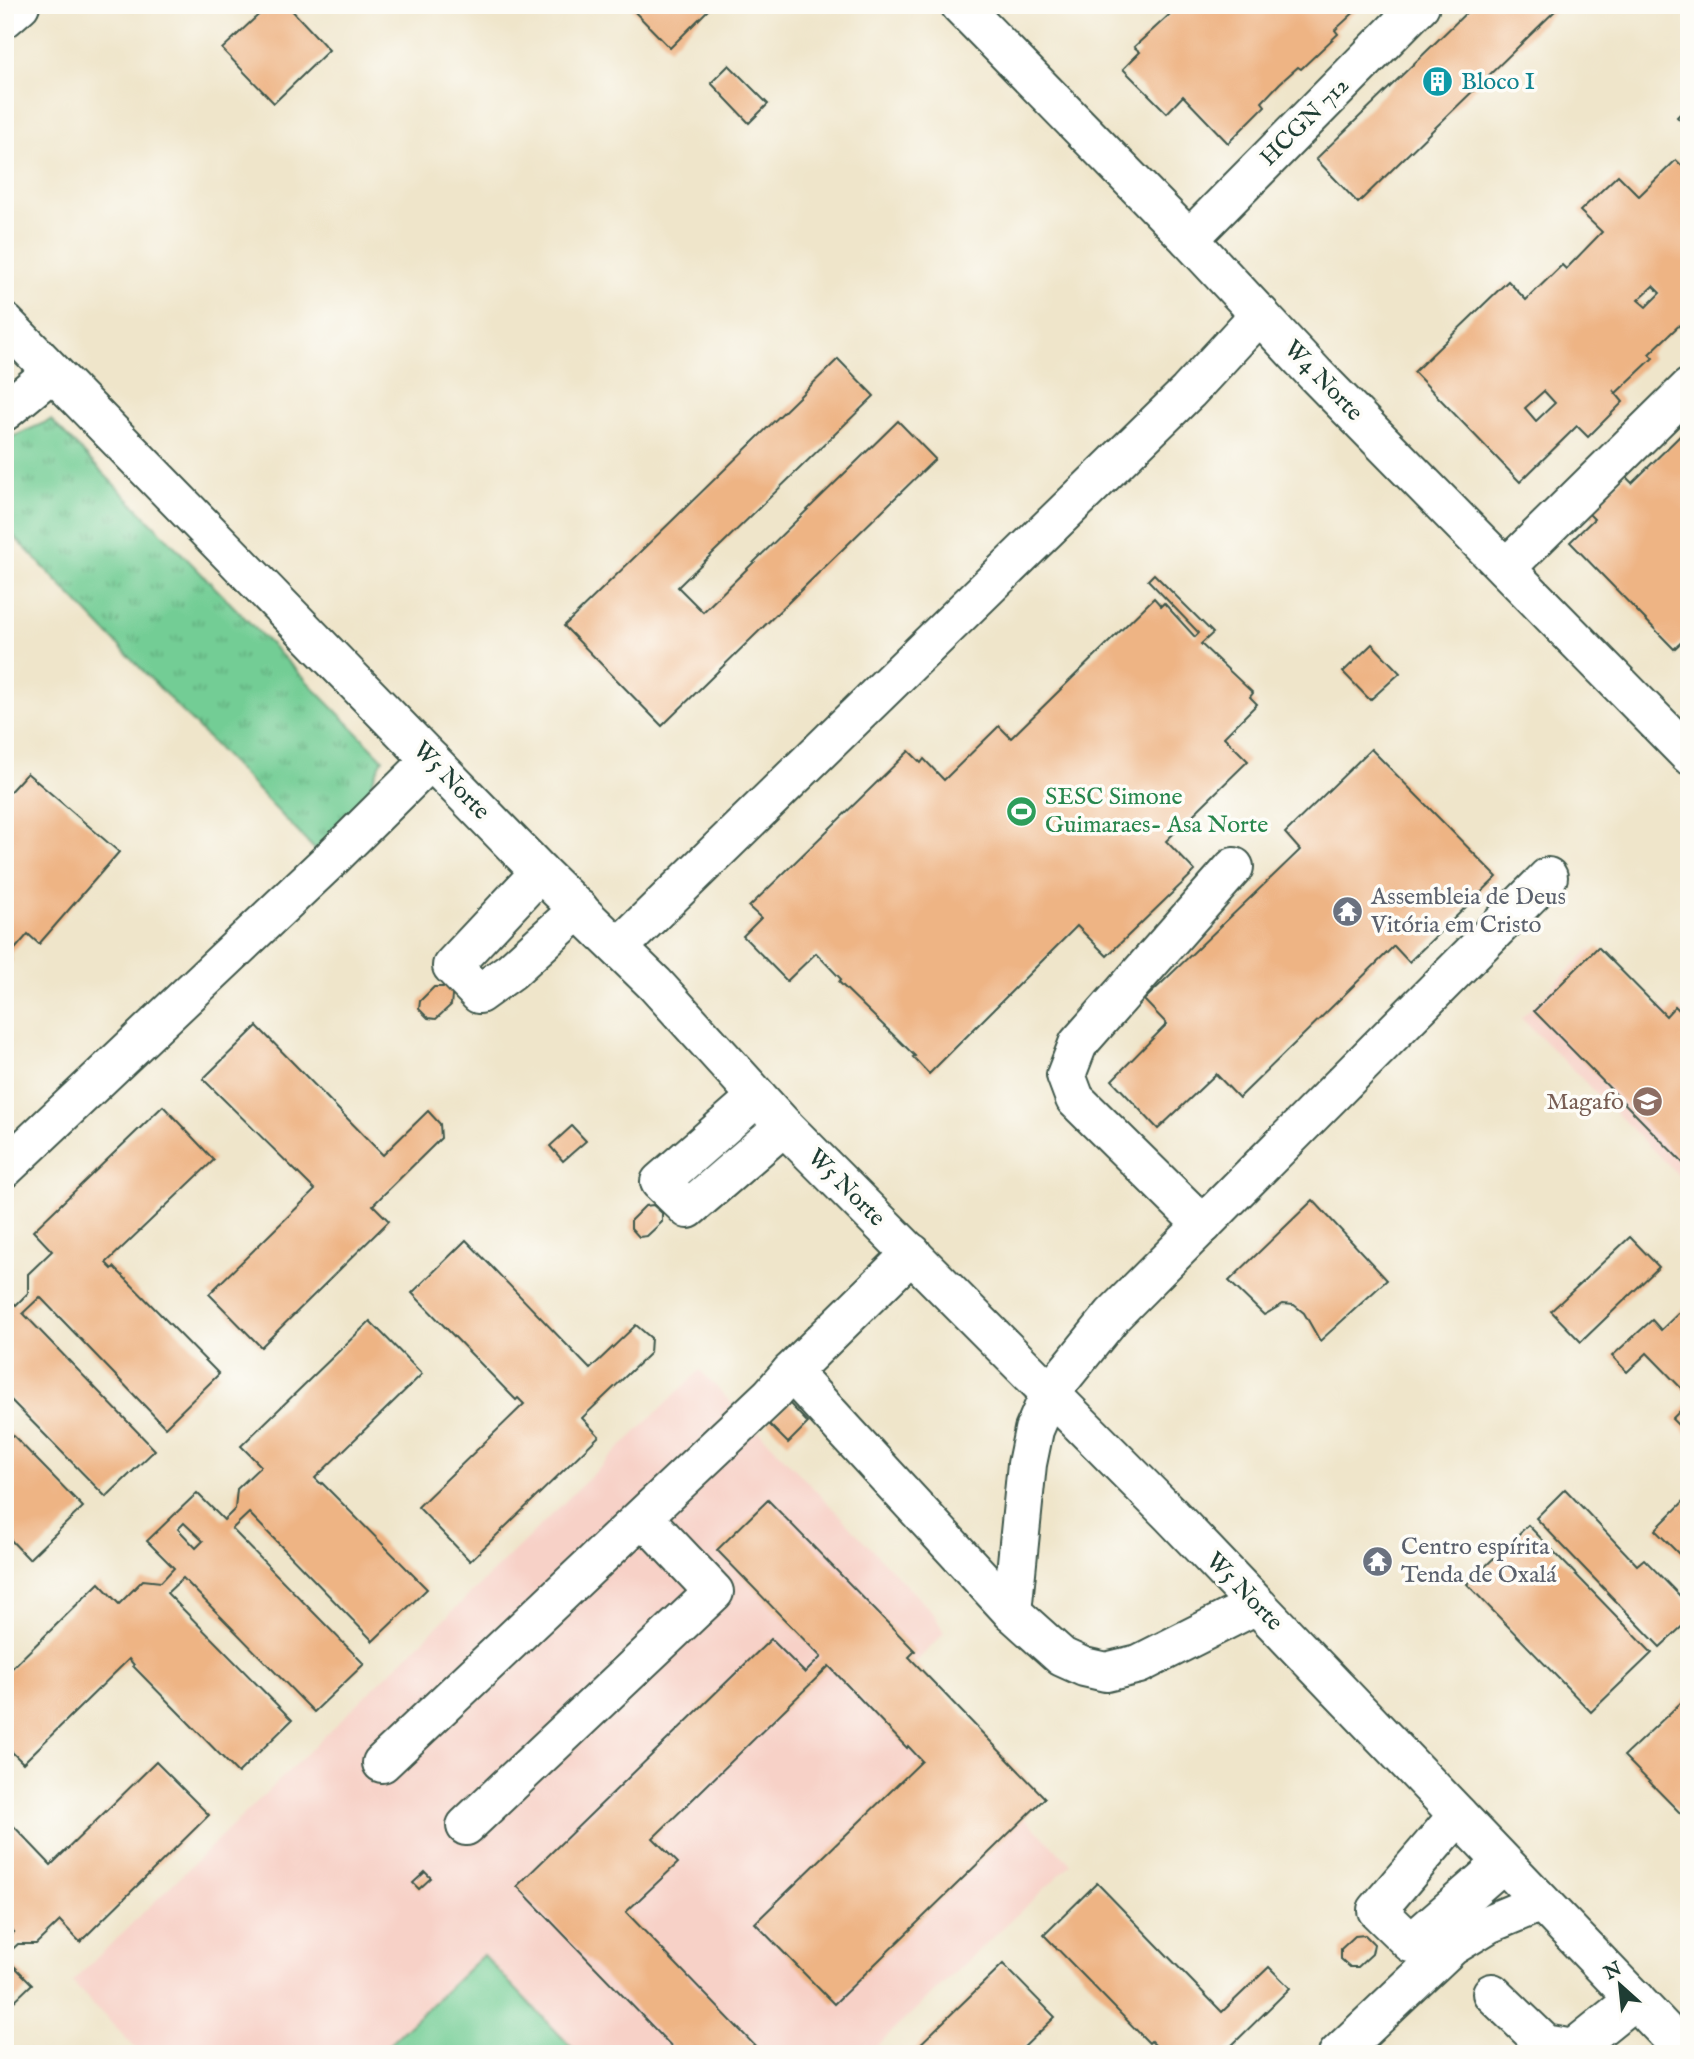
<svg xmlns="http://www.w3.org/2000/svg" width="1694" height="2059" font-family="'IM FELL English',serif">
<defs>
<pattern id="grass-tufts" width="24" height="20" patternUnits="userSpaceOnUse" patternTransform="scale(1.75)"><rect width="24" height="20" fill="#73cd95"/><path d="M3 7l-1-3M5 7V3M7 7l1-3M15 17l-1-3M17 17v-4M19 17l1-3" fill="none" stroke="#5ea87a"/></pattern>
</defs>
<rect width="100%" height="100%" fill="#fdfcf7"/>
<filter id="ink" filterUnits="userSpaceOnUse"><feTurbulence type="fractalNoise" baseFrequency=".0143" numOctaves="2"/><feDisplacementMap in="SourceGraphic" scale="14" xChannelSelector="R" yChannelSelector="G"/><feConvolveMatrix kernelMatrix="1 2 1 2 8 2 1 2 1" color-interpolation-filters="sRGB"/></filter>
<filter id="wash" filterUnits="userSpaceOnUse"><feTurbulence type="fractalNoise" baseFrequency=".00686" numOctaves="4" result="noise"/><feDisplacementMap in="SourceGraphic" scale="28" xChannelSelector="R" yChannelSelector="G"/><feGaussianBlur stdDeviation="1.57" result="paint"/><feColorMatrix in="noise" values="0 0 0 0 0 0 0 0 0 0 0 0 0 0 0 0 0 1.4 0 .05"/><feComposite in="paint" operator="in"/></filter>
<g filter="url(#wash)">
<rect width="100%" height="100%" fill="#efe5ca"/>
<g fill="#f7d1c7">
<polygon points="1590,949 1653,1012 1661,1006 1674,1018 1689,1003 1689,1186 1521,1018"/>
<polygon points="700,1370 934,1614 944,1633 904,1674 951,1746 1071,1864 868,2054 141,2054 72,1982"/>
</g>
<polygon fill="url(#grass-tufts)" stroke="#498564" stroke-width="2" points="51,420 383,759 359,809 320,855 5,527 5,440"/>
<polygon fill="#73cd95" stroke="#498564" stroke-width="2" points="483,1955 578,2054 379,2054"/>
<g id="blocks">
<g fill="#eeb484" fill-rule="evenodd">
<polygon points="269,5 287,5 329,50 274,103 222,49"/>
<polygon points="628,5 713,5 670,48"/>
<polygon points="1180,5 1362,5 1335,30 1338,34 1301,69 1298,67 1280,83 1262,102 1265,106 1228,143 1183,96 1167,113 1123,69 1140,52 1134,47"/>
<polygon points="1474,5 1561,5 1358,203 1316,159"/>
<polygon points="729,65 768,104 749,123 711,83"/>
<polygon points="1689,105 1689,129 1677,117"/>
<path d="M 1676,160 L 1689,173 L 1689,316 L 1649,354 L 1653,358 L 1616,393 L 1613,390 L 1623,402 L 1588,437 L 1577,426 L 1520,482 L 1414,372 L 1508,281 L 1526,300 L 1562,265 L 1566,269 L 1602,232 L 1580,211 L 1618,175 L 1639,196 ZM 1653,286 L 1660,293 L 1646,307 L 1638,300 ZM 1544,391 L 1555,403 L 1536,421 L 1525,408 Z"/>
<polygon points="838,359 874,396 678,587 703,612 898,421 935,459 662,726 564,626"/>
<polygon points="1689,427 1689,635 1674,649 1570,542 1594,519 1587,512 1625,476 1632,483"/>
<polygon points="1154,574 1213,633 1201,644 1253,693 1250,697 1257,704 1224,737 1248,761 1166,841 1195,871 1107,956 1077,926 929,1074 913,1057 915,1056 839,982 841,979 816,953 787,981 743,936 761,918 749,907 909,751 921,763 924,759 944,780 999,726 1011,738 1154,598 1161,606 1164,603 1195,637 1199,633 1148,580"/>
<polygon points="1372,644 1400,673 1370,700 1343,672"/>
<polygon points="1371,749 1497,877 1409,962 1394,946 1239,1098 1216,1074 1158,1129 1112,1080 1167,1024 1144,1000 1300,850 1285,833"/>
<polygon points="27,773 119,852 39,944 28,934 9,956 13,960 5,969 5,797"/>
<polygon points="1598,947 1666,1016 1675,1006 1689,1020 1689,1169 1534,1011"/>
<polygon points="446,984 455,993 452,996 451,1005 436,1019 428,1018 419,1009 420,1001 434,987 443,987"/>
<polygon points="257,1026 383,1155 428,1111 440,1124 441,1138 373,1205 389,1221 261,1347 209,1294 315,1190 203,1079"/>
<polygon points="163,1106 214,1160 106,1263 112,1269 114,1267 219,1374 165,1427 40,1297 23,1313 155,1450 106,1497 5,1394 5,1295 16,1305 28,1293 28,1274 52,1251 33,1231"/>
<polygon points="572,1126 586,1141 563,1161 550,1146"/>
<polygon points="1313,1200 1387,1280 1320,1341 1304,1313 1294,1305 1283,1304 1264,1315 1229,1281"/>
<polygon points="653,1205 662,1213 662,1222 647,1236 639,1237 631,1228 631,1220 645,1206"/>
<polygon points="1630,1237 1659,1267 1581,1342 1551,1311"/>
<polygon points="466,1240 590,1369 636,1325 651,1338 650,1353 582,1418 599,1436 470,1561 418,1507 524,1404 518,1398 516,1400 412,1293"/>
<polygon points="1689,1303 1689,1396 1647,1353 1627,1372 1612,1356 1652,1320 1661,1330"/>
<path d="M 370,1321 L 422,1374 L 315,1478 L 321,1484 L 322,1483 L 427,1589 L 373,1641 L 249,1513 L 232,1529 L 364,1664 L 314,1712 L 183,1578 L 167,1593 L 292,1720 L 238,1773 L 133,1666 L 134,1665 L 129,1659 L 23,1763 L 5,1745 L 5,1675 L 99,1583 L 119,1604 L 143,1580 L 161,1582 L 174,1568 L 147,1541 L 197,1493 L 224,1520 L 235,1509 L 237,1489 L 261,1466 L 241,1446 ZM 184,1523 L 203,1541 L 196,1548 L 178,1529 Z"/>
<polygon points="1689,1402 1689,1433 1687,1434 1672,1419"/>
<polygon points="789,1403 808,1423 788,1443 768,1423"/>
<polygon points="5,1427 83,1507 29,1559 5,1534"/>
<polygon points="1565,1489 1637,1565 1644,1559 1689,1605 1689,1620 1660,1647 1536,1518"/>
<polygon points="1689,1496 1689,1564 1655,1530"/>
<polygon points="768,1500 915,1651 909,1657 1045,1798 834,2004 755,1923 922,1761 908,1746 907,1748 829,1666 653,1838 678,1863 626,1912 763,2054 679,2054 517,1886 771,1639 805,1673 821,1657 717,1550"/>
<polygon points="1528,1525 1652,1653 1591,1712 1467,1584"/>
<polygon points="1689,1695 1689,1822 1624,1756"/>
<polygon points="156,1762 209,1815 80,1942 60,1921 36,1944 18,1944 5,1956 5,1940 14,1932 5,1924 5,1817 51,1865"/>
<polygon points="425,1872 431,1878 419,1889 413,1883"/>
<polygon points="1097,1883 1222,2012 1269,1967 1290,1988 1223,2054 1150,2054 1157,2047 1151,2041 1149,2043 1044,1935"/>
<polygon points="1365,1935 1374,1944 1372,1954 1358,1967 1350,1967 1341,1959 1341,1949 1355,1936"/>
<polygon points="5,1957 32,1984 5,2010"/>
<polygon points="1003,1964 1055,2017 1017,2054 910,2054"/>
</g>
</g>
</g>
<g filter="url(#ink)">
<use href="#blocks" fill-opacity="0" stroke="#3e564a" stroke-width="2"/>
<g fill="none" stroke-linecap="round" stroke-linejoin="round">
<defs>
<g id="minor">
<polyline points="1189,239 1420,5"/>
<polyline points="5,411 52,372"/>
<polyline points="1506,568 1689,388"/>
<polyline points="540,872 452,966 479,994 511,971 579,909"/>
<polyline points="757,1097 660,1182 688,1209 784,1126"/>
<polyline points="5,1168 328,862 431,760"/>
<polyline points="1203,1225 1075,1099 1066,1075 1078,1044 1234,867"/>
<polyline points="791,1372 1012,1612 1062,1657 1084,1667 1106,1672 1139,1664 1256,1605"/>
<polyline points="1012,1612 1027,1464 1034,1430 1050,1393 1113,1315 1548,877"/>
<polyline points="382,1763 771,1395 791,1372 912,1253"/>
<polyline points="1458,1815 1377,1910 1411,1943 1503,1863"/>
<polyline points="466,1826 714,1592 643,1517"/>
<polyline points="1492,1993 1545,2044 1573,2049 1635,1999"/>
<polyline points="1338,2054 1452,1946 1488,1924 1541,1902"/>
</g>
<g id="major">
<polyline points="960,5 1189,239 1315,374 1689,755"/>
<polyline points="5,18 20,5"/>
<polyline points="5,323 540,872 655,984 784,1126 1171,1515 1687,2054"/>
<polyline points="619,947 1188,392 1260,314"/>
</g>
</defs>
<use href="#minor" stroke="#3e564a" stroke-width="42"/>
<use href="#major" stroke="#3e564a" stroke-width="42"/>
<use href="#minor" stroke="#fff" stroke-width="38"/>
<use href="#major" stroke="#fff" stroke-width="38"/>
</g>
</g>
<defs>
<symbol id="building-disc" viewBox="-11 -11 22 22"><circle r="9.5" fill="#0f9aa8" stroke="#fdfcf7"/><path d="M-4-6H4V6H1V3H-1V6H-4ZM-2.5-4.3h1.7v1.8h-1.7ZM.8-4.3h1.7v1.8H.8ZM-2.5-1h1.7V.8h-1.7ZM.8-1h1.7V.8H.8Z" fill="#fff"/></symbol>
<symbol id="stadium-disc" viewBox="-11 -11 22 22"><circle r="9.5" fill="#2e9e5b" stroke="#fdfcf7"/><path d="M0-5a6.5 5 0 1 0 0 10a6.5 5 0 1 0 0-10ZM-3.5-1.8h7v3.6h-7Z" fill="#fff"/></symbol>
<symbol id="temple-disc" viewBox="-11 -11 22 22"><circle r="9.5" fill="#6b7280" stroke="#fdfcf7"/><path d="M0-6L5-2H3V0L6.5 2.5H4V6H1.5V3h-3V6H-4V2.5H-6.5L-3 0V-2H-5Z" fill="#fff"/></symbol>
<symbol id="school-disc" viewBox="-11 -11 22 22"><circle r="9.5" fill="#8d6e63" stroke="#fdfcf7"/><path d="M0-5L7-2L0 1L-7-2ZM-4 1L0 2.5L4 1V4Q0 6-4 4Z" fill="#fff"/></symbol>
</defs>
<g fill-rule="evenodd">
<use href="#building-disc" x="1420" y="64" width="35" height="35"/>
<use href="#stadium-disc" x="1004" y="794" width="35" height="35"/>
<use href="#temple-disc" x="1330" y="894" width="35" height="35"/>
<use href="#school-disc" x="1630" y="1084" width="35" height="35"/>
<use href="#temple-disc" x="1360" y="1544" width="35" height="35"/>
</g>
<g text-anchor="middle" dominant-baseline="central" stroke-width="7" stroke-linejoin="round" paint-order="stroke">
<g font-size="24" fill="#0d838f" stroke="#fdfcf7" text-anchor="start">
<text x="1461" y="82">Bloco I</text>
</g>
<g font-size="24" fill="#1f3d34" stroke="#fdfcf7">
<text transform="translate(1305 122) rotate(-45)">HCGN 712</text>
<text transform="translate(1323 381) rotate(46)">W4 Norte</text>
<text transform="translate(451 781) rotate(46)">W5 Norte</text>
<text transform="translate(846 1188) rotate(45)">W5 Norte</text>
<text transform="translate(1244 1592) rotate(46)">W5 Norte</text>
</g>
<g font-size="24" fill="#27864d" stroke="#fdfcf7" text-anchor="start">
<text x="1045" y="797">SESC Simone<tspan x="1045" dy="28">Guimaraes- Asa Norte</tspan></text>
</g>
<g font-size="24" fill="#5b616d" stroke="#fdfcf7" text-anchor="start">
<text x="1371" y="897">Assembleia de Deus<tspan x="1371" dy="28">Vitória em Cristo</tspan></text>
<text x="1401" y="1547">Centro espírita<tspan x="1401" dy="28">Tenda de Oxalá</tspan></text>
</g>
<g font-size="24" fill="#785e54" stroke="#fdfcf7" text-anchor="end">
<text x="1624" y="1102">Magafo</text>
</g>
</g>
<rect width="1694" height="2059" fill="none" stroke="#fdfcf7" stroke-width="28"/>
<g transform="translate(1620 1985) rotate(333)" stroke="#fdfcf7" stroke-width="5" paint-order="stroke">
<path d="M0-5L12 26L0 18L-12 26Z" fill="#1f3d34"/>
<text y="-10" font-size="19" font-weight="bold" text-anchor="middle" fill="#1f3d34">N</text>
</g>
</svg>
